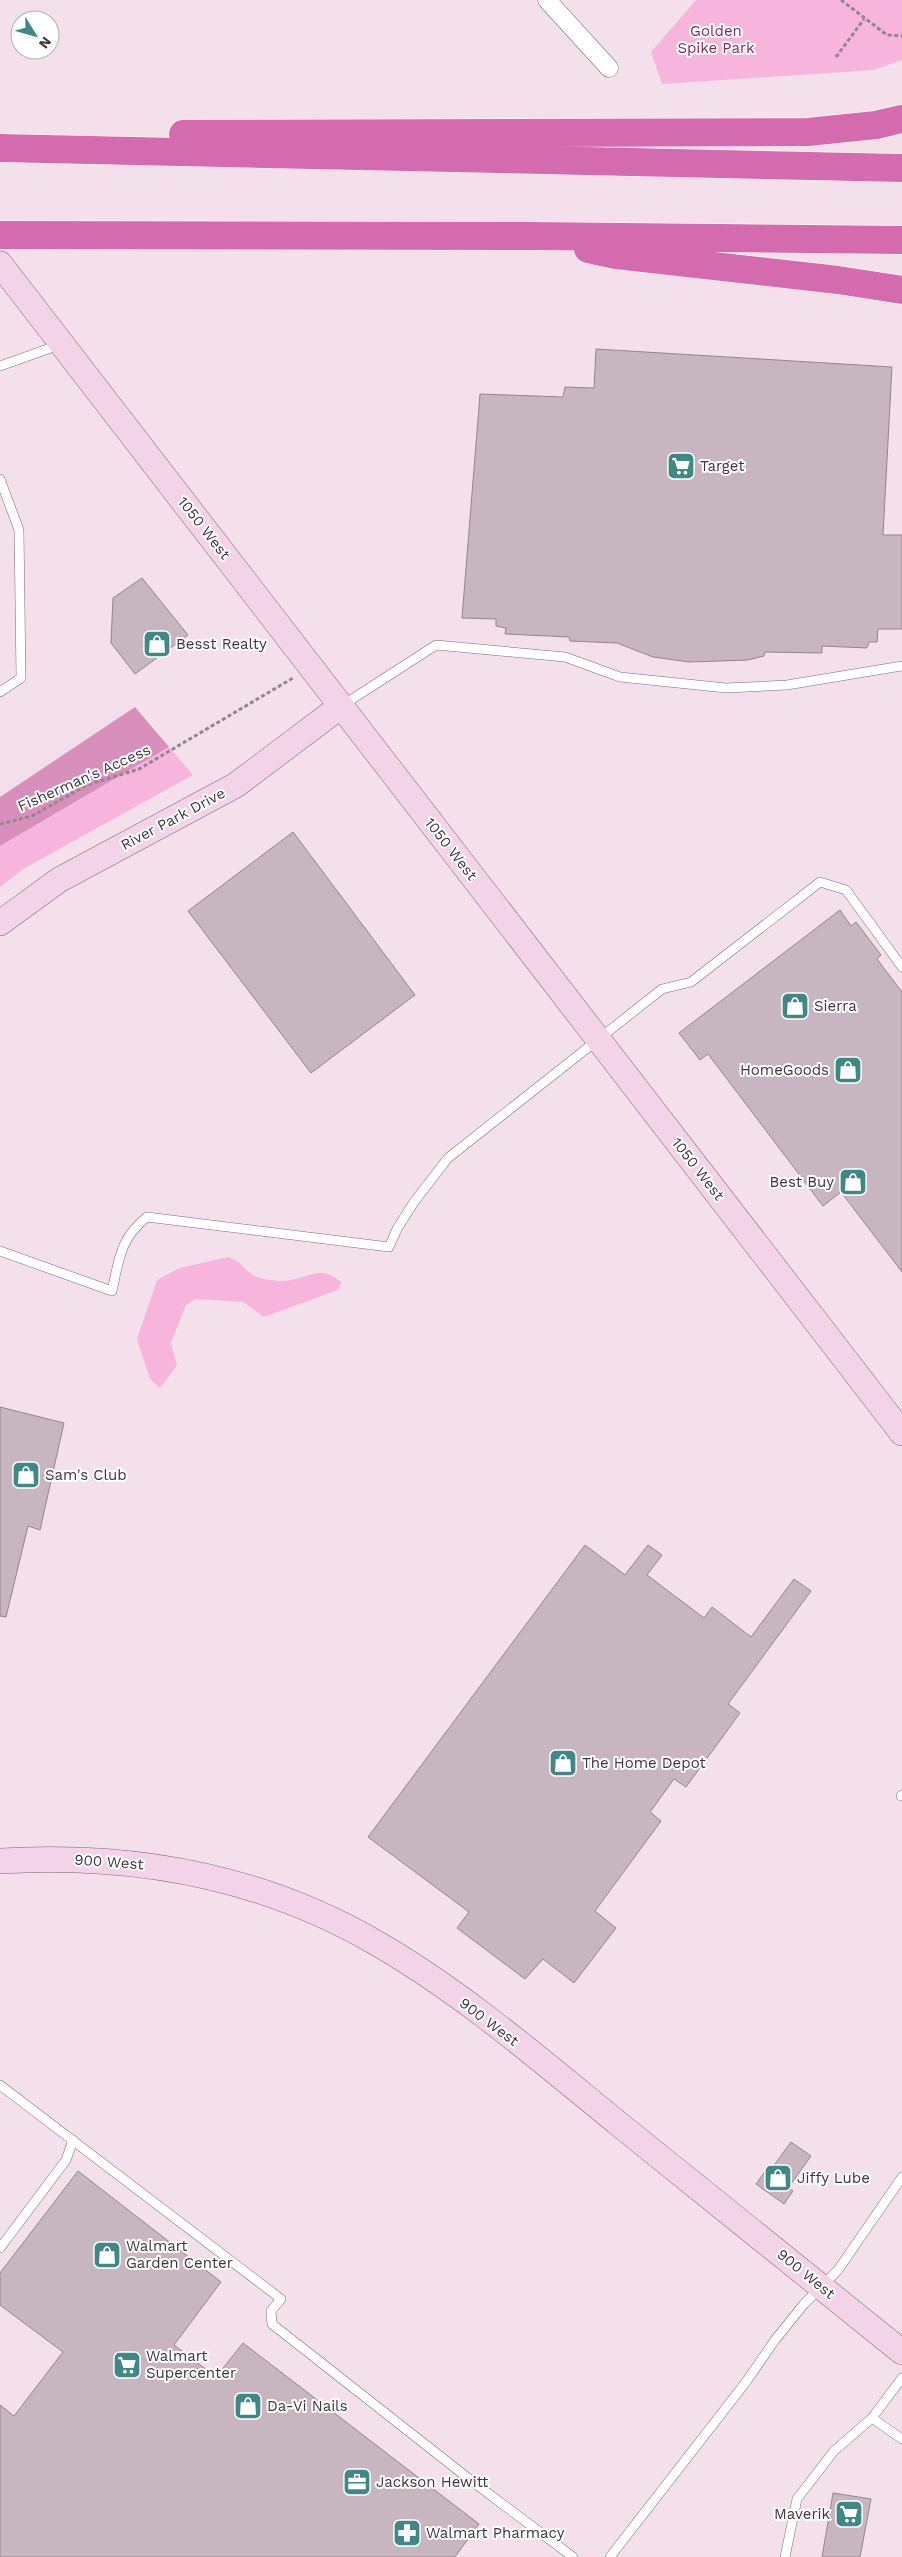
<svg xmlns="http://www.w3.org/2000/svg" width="902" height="2557" font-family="'Work Sans',sans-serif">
<rect width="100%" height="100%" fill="#f3e0eb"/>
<g fill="#f7b5dd">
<polygon points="696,0 902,0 902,60 874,70 662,84 651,52"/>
<polygon points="169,747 193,775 23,869 0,887 0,846"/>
<path d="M 228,1257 C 243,1263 241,1266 253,1275 C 258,1279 276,1281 283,1281 C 306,1280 320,1263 341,1282 L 338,1290 L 264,1317 L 243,1302 L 196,1299 L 186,1305 L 171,1343 L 177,1365 L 160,1388 L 150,1379 L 137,1339 L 157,1280 L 180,1268 Z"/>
</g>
<polygon fill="#d88fbc" points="135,707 169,747 0,846 0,797"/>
<g fill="#c7b5bf" stroke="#95848e">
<polygon points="596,349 892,367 883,535 902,535 902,629 878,629 877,642 869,642 867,648 822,646 822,653 765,652 764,656 748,660 689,662 653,657 617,643 570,641 569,637 505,634 506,628 496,626 496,619 462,618 480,394 563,397 565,387 594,388"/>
<polygon points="142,578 188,635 135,674 111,643 113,598"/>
<polygon points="293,832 415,995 311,1073 188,911"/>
<polygon points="840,910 851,926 856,922 881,955 877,959 902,992 902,1272 841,1192 823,1206 708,1054 700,1060 679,1033"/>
<polygon points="0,1407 64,1423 40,1530 28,1526 6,1617 0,1616"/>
<polygon points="585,1545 625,1575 648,1545 662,1555 647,1575 704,1618 712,1607 751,1637 794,1579 811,1591 728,1704 740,1713 686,1787 674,1779 650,1812 661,1821 595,1911 616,1928 574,1983 543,1959 525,1979 457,1928 469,1912 368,1837"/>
<polygon points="791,2142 811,2156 788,2188 793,2191 784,2204 756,2184 766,2170 769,2172"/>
<polygon points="78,2171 221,2282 174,2345 216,2377 243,2343 479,2524 455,2557 0,2557 0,2405 14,2416 63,2352 0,2305 0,2273"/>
<polygon points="833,2493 871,2499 860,2557 822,2557"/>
</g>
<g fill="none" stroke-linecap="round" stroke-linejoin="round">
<defs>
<g id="lane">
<polyline points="0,366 59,345"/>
<polyline points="0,479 19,530 21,678 0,692"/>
<polyline points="343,705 436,645 565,657 620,677 726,688 787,685 902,666"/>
<path d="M 0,1251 L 112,1291 C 119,1260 120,1238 147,1217 L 389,1247 L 397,1229 L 414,1202 L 448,1158 L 662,989 L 691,982 L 820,882 L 846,890 L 902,967"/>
<polyline points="901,1796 902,1795"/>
<polyline points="0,2085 281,2299 271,2311 272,2324 473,2482 573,2557"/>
<polyline points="0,2248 66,2160 73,2140"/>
<polyline points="872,2418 902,2439"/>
<polyline points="610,2557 746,2382 775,2340 804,2304 838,2270 902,2177"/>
<polyline points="785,2557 797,2499 834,2451 872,2418 902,2378"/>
</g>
<polyline id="street" points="547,0 609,68"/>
<g id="secondary">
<polyline points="0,264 902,1433"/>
<polyline points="0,923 59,880 236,785 341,706"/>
<path d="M 0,1861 C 133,1853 262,1876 378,1944 C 463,1993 544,2063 620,2125 C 714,2201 808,2276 902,2352"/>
</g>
<g id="highway">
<polyline points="183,134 808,132 876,125 902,119"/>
<polyline points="0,148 902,168"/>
<polyline points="0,235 531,236 902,240"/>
<polyline points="588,249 616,255 838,280 902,290"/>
</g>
</defs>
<use href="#lane" stroke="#7c6b75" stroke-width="10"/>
<use href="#street" stroke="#7c6b75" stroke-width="19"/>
<use href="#secondary" stroke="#7c6b75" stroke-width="26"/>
<use href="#highway" stroke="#fff" stroke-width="29"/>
<g stroke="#93868e" stroke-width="3" stroke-dasharray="4 2.5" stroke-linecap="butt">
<polyline points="841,0 887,35 902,36"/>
<polyline points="836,57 864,19"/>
<polyline points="0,824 32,816 87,785 139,769 293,678"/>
</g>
<use href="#lane" stroke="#fff" stroke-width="9"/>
<use href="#street" stroke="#fff" stroke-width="18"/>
<use href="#secondary" stroke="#f2d3e7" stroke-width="25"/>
<use href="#highway" stroke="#d46baf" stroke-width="28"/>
</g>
<defs>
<symbol id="supermarket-square" viewBox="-11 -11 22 22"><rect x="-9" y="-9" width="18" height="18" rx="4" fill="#408886" stroke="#fff"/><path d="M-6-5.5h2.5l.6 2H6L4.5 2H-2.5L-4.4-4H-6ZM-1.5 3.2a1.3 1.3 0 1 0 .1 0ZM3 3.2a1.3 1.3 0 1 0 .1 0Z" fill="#fff"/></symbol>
<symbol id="shop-square" viewBox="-11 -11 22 22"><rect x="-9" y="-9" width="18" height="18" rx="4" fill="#408886" stroke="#fff"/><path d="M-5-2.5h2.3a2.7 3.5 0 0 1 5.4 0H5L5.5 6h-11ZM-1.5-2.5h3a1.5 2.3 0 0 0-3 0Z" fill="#fff"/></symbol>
<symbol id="office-square" viewBox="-11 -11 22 22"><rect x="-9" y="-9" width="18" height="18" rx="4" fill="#408886" stroke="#fff"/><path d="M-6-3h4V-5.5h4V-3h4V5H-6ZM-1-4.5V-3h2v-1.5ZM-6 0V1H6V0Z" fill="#fff"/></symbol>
<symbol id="pharmacy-square" viewBox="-11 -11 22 22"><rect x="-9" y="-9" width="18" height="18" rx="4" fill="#408886" stroke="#fff"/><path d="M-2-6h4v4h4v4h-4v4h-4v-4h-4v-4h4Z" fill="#fff"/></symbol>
</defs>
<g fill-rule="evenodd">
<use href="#supermarket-square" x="665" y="450" width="32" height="32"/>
<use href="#shop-square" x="141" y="628" width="32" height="32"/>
<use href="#shop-square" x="779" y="990" width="32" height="32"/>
<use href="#shop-square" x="832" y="1054" width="32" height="32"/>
<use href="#shop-square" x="837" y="1166" width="32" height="32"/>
<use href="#shop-square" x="10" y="1459" width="32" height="32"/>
<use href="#shop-square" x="547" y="1747" width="32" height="32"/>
<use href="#shop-square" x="762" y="2162" width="32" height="32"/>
<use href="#shop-square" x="91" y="2239" width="32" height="32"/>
<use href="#supermarket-square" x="111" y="2349" width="32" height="32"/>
<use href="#shop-square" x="232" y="2390" width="32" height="32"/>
<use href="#office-square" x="341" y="2466" width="32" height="32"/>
<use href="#supermarket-square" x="833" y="2498" width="32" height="32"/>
<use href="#pharmacy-square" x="391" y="2517" width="32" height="32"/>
</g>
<g text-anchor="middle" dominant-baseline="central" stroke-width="4" stroke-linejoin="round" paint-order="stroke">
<g font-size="15" fill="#7f2a63" stroke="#fff">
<text x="716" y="31">Golden<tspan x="716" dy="17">Spike Park</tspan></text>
</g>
<g font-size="15" fill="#3d363a" stroke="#fff" text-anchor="start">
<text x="700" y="466">Target</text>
<text x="176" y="644">Besst Realty</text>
<text x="814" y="1006">Sierra</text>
<text x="829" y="1070" text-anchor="end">HomeGoods</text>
<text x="834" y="1182" text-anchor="end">Best Buy</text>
<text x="45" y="1475">Sam's Club</text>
<text x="582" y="1763">The Home Depot</text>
<text x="797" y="2178">Jiffy Lube</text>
<text x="126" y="2246">Walmart<tspan x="126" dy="17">Garden Center</tspan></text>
<text x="146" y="2356">Walmart<tspan x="146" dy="17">Supercenter</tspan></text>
<text x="267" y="2406">Da-Vi Nails</text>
<text x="376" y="2482">Jackson Hewitt</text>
<text x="830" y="2514" text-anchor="end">Maverik</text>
<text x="426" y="2533">Walmart Pharmacy</text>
</g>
<g font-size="15" fill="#3d363a" stroke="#fff">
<text transform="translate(204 528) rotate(52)">1050 West</text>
<text transform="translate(84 778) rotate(-24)">Fisherman's Access</text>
<text transform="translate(173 819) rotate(-28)">River Park Drive</text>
<text transform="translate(451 849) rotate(52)">1050 West</text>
<text transform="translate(698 1169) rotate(52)">1050 West</text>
<text transform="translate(109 1862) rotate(4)">900 West</text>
<text transform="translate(489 2022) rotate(37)">900 West</text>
<text transform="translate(806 2274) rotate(39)">900 West</text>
</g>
</g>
<g transform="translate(35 35) rotate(127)"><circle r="24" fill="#ffffff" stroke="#b1afb0"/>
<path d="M0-4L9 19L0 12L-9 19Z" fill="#408886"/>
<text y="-8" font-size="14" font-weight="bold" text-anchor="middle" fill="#3d363a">N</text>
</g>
</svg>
